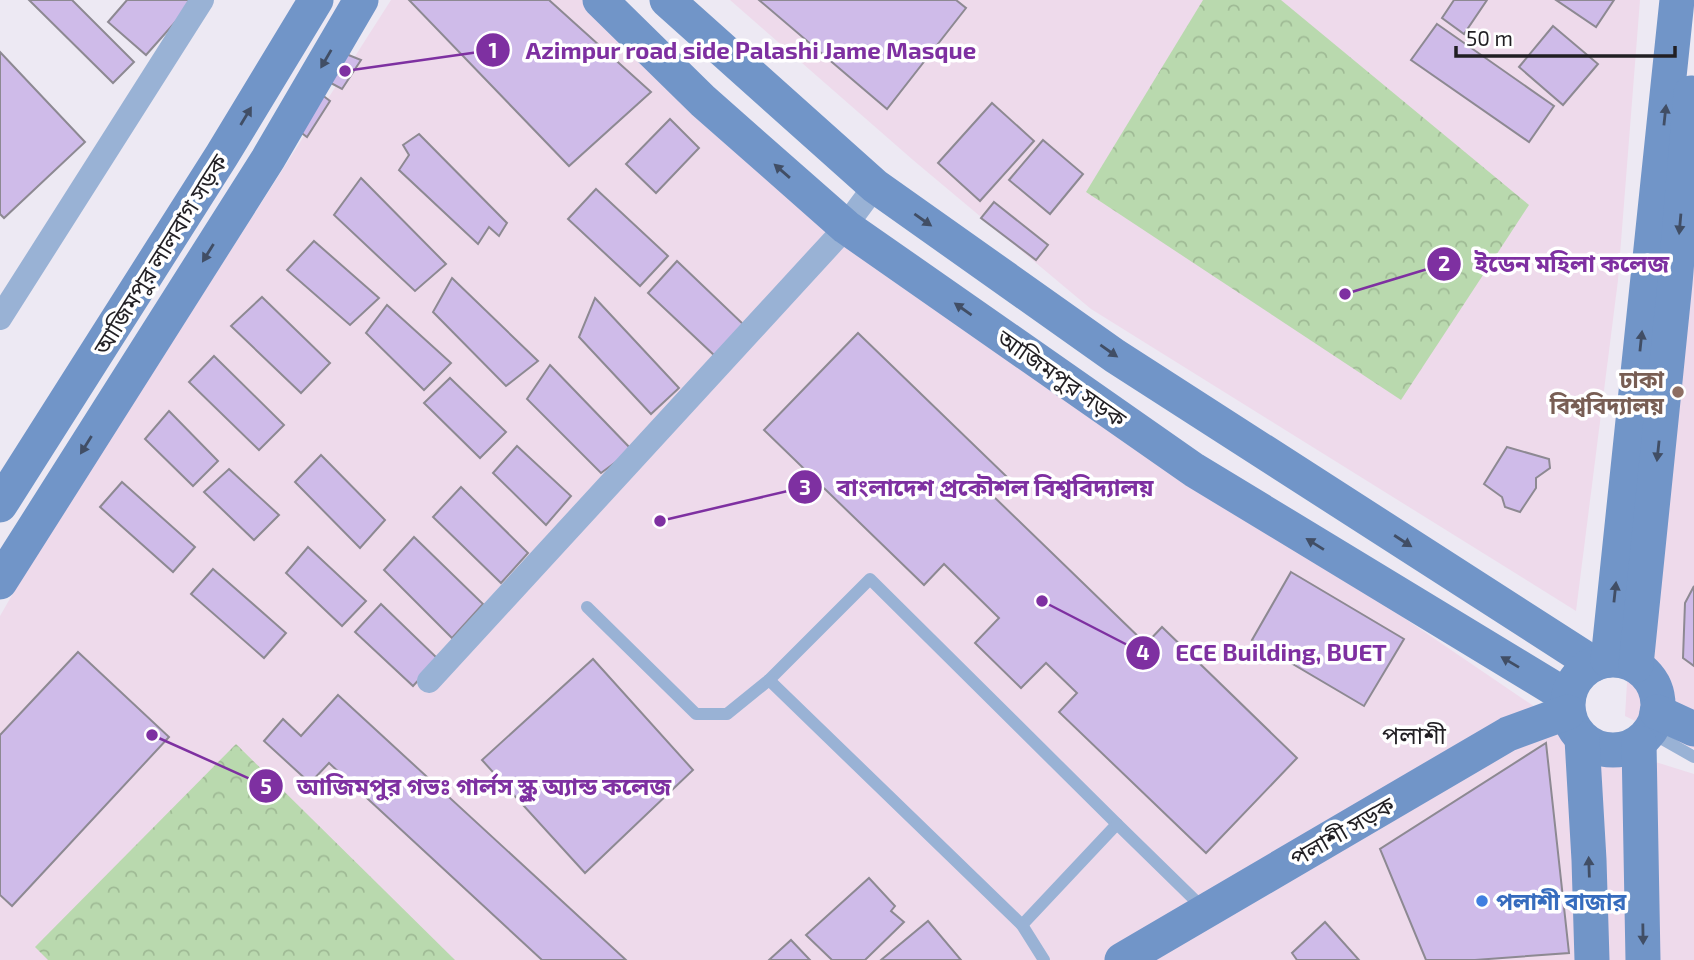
<svg xmlns="http://www.w3.org/2000/svg" width="1694" height="960" font-family="'Exo 2','Noto Sans Bengali',sans-serif">
<defs>
<pattern id="forest-crowns" width="20" height="18" patternUnits="userSpaceOnUse" patternTransform="scale(1.75)"><rect width="20" height="18" fill="#b9d9ae"/><path d="M2 6a3 3 0 1 1 6 0M12 15a3 3 0 1 1 6 0" fill="none" stroke="#9fba95"/></pattern>
</defs>
<rect width="100%" height="100%" fill="#ede9f3"/>
<g fill="#eedaeb">
<polygon points="391,0 591,0 832,201 1191,473 1582,739 1694,774 1694,960 0,960 0,616 27,569"/>
<polygon points="730,0 1640,0 1618,280 1576,611 1091,309 913,160"/>
<polygon points="1694,133 1694,749 1625,716 1629,650"/>
</g>
<g fill="url(#forest-crowns)">
<polygon points="1203,0 1281,0 1529,205 1401,400 1086,192"/>
<polygon points="236,744 455,960 48,960 35,947"/>
</g>
<g fill="#cfbbe9" stroke="#8d8992" stroke-width="2">
<polygon points="29,0 72,0 134,62 113,83"/>
<polygon points="127,0 193,0 194,1 146,55 108,22"/>
<polygon points="409,0 549,0 651,92 569,166"/>
<polygon points="759,0 956,0 966,8 887,109"/>
<polygon points="1454,0 1487,0 1464,34 1442,18"/>
<polygon points="1556,0 1614,0 1596,27"/>
<polygon points="1437,24 1554,106 1529,142 1411,60"/>
<polygon points="1553,26 1598,64 1563,105 1519,67"/>
<polygon points="0,52 85,142 4,218 0,214"/>
<polygon points="346,54 361,60 342,89 329,82"/>
<polygon points="313,88 330,101 307,137 291,125"/>
<polygon points="992,103 1034,141 980,201 938,163"/>
<polygon points="670,119 699,148 656,193 626,164"/>
<polygon points="419,134 507,223 499,236 489,227 478,244 399,170 409,155 403,145"/>
<polygon points="1043,140 1083,174 1050,214 1009,180"/>
<polygon points="361,178 446,264 415,291 334,215"/>
<polygon points="596,189 668,256 640,286 568,219"/>
<polygon points="994,202 1048,245 1036,260 981,218"/>
<polygon points="314,241 379,298 350,325 287,270"/>
<polygon points="677,261 744,325 715,356 648,293"/>
<polygon points="452,278 538,361 506,386 433,312"/>
<polygon points="262,297 330,363 301,393 231,326"/>
<polygon points="595,298 679,388 651,414 579,337"/>
<polygon points="387,305 451,363 424,390 366,333"/>
<polygon points="858,333 1007,477 991,494 1146,644 1162,627 1297,758 1206,853 1059,712 1077,693 1046,663 1021,688 975,643 999,618 944,564 924,585 764,430"/>
<polygon points="214,356 284,425 259,450 189,382"/>
<polygon points="550,365 632,450 601,473 527,399"/>
<polygon points="450,378 506,432 480,458 424,403"/>
<polygon points="169,411 218,461 193,486 145,439"/>
<polygon points="517,446 571,496 546,525 493,473"/>
<polygon points="1507,447 1549,459 1550,468 1536,478 1536,488 1520,512 1505,507 1502,497 1484,484"/>
<polygon points="321,455 385,520 360,548 295,482"/>
<polygon points="229,469 279,515 254,540 204,492"/>
<polygon points="122,482 195,547 173,572 100,507"/>
<polygon points="461,487 528,553 501,583 433,517"/>
<polygon points="414,537 483,604 452,638 384,570"/>
<polygon points="308,547 366,601 342,626 286,573"/>
<polygon points="213,569 286,633 264,658 191,594"/>
<polygon points="1291,572 1404,639 1364,706 1252,640"/>
<polygon points="1694,586 1694,666 1683,658 1685,603"/>
<polygon points="381,604 438,659 413,686 355,632"/>
<polygon points="78,652 169,737 12,906 0,895 0,735"/>
<polygon points="593,659 693,770 585,873 482,760"/>
<polygon points="338,695 626,960 542,960 329,763 310,783 264,741 283,719 301,736"/>
<polygon points="1546,743 1569,953 1475,960 1426,960 1380,849"/>
<polygon points="869,878 895,906 891,911 904,922 865,960 832,960 806,935"/>
<polygon points="928,921 961,960 881,960"/>
<polygon points="1325,922 1359,960 1297,960 1292,953"/>
<polygon points="791,940 810,960 769,960"/>
</g>
<g fill="none" stroke-linecap="round" stroke-linejoin="round">
<g stroke="#99b2d5" stroke-width="12">
<polyline points="587,607 696,714 727,714 769,680 870,579 1117,824 1022,925"/>
<polyline points="769,680 1022,925 1044,960"/>
<polyline points="1650,732 1694,757"/>
<polyline points="1117,824 1205,910"/>
</g>
<g stroke="#99b2d5" stroke-width="24">
<polyline points="0,318 202,0"/>
<polyline points="429,681 838,236 875,186"/>
</g>
<g stroke="#7195c8" stroke-width="35">
<polyline points="600,0 703,101 846,227 1194,470 1568,697"/>
<polyline points="667,0 875,186 1115,356 1594,664"/>
<polyline points="0,505 222,155 316,0"/>
<polyline points="0,582 268,159 361,0"/>
<circle cx="1613" cy="705" r="45"/>
<polyline points="1608,660 1677,0"/>
<polyline points="1636,665 1675,283 1691,93"/>
<polyline points="1657,712 1694,729"/>
<polyline points="1582,739 1589,860 1592,960"/>
<polyline points="1639,743 1643,960"/>
<polyline points="1122,960 1508,734 1568,712"/>
</g>
</g>
<defs><path id="oneway-solid" d="M-6-.8H1V-3.2L6.5 0L1 3.2V.8H-6Z" transform="scale(1.75)"/></defs>
<g fill="#414e65">
<use href="#oneway-solid" transform="translate(326 59) rotate(120)"/>
<use href="#oneway-solid" transform="translate(1665 115) rotate(-84)"/>
<use href="#oneway-solid" transform="translate(246 116) rotate(-59)"/>
<use href="#oneway-solid" transform="translate(782 171) rotate(-139)"/>
<use href="#oneway-solid" transform="translate(923 220) rotate(35)"/>
<use href="#oneway-solid" transform="translate(1680 224) rotate(95)"/>
<use href="#oneway-solid" transform="translate(208 253) rotate(122)"/>
<use href="#oneway-solid" transform="translate(963 309) rotate(-145)"/>
<use href="#oneway-solid" transform="translate(1641 341) rotate(-84)"/>
<use href="#oneway-solid" transform="translate(1109 351) rotate(35)"/>
<use href="#oneway-solid" transform="translate(86 445) rotate(122)"/>
<use href="#oneway-solid" transform="translate(1658 451) rotate(96)"/>
<use href="#oneway-solid" transform="translate(1403 541) rotate(33)"/>
<use href="#oneway-solid" transform="translate(1315 544) rotate(-148)"/>
<use href="#oneway-solid" transform="translate(1615 592) rotate(-84)"/>
<use href="#oneway-solid" transform="translate(1510 662) rotate(-149)"/>
<use href="#oneway-solid" transform="translate(1589 867) rotate(-92)"/>
<use href="#oneway-solid" transform="translate(1643 934) rotate(89)"/>
</g>
<circle fill="#8d6e63" stroke="#fff" stroke-width="2.5" cx="1678" cy="392" r="7"/>
<circle fill="#3f7fe0" stroke="#fff" stroke-width="2.5" cx="1482" cy="901" r="7"/>
<g text-anchor="middle" dominant-baseline="central" stroke-width="7" stroke-linejoin="round" paint-order="stroke">
<g font-size="23" fill="#211f23" stroke="#fff">
<text transform="translate(160 254) rotate(-58)">আজিমপুর লালবাগ সড়ক</text>
<text transform="translate(1062 378) rotate(35)">আজিমপুর সড়ক</text>
<text transform="translate(1342 831) rotate(-30)">পলাশী সড়ক</text>
</g>
<g font-size="23" font-weight="bold" fill="#785e54" stroke="#fff" text-anchor="end">
<text x="1664" y="379">ঢাকা<tspan x="1664" dy="26">বিশ্ববিদ্যালয়</tspan></text>
</g>
<g font-size="23" font-weight="bold" fill="#366cbe" stroke="#fff" text-anchor="start">
<text x="1496" y="901">পলাশী‌ বাজার</text>
</g>
<g font-size="24" fill="#211f23" stroke="#fff">
<text x="1414" y="734">পলাশী</text>
</g>
</g>
<path fill="none" stroke="#7e30a1" stroke-width="2.5" d="M345 71L493 50M1345 294L1444 264M660 521L805 487M1042 601L1143 653M152 735L266 786"/>
<g fill="#7e30a1" stroke="#fff" stroke-width="2.5">
<circle cx="345" cy="71" r="7"/>
<circle cx="1345" cy="294" r="7"/>
<circle cx="660" cy="521" r="7"/>
<circle cx="1042" cy="601" r="7"/>
<circle cx="152" cy="735" r="7"/>
<circle cx="493" cy="50" r="18"/>
<circle cx="1444" cy="264" r="18"/>
<circle cx="805" cy="487" r="18"/>
<circle cx="1143" cy="653" r="18"/>
<circle cx="266" cy="786" r="18"/>
</g>
<g font-size="21" text-anchor="middle" font-weight="bold" fill="#fff">
<text x="493" y="58">1</text>
<text x="1444" y="271">2</text>
<text x="805" y="495">3</text>
<text x="1143" y="660">4</text>
<text x="266" y="794">5</text>
</g>
<g font-size="24" text-anchor="middle" font-weight="bold" fill="#7e30a1" stroke="#fff" stroke-width="7" stroke-linejoin="round" paint-order="stroke">
<text x="751" y="59">Azimpur road side Palashi Jame Masque</text>
<text x="1572" y="272">ইডেন মহিলা কলেজ</text>
<text x="995" y="496">বাংলাদেশ প্রকৌশল বিশ্ববিদ্যালয়</text>
<text x="1281" y="661">ECE Building, BUET</text>
<text x="484" y="795">আজিমপুর গভঃ গার্লস স্কুল অ্যান্ড কলেজ</text>
</g>
<path d="M1456 46v10h219v-10" fill="none" stroke="#211f23" stroke-width="3.5"/>
<text x="1466" y="46" font-size="21" fill="#211f23" stroke="#ffffff" stroke-width="5" paint-order="stroke">50 m</text>
</svg>
